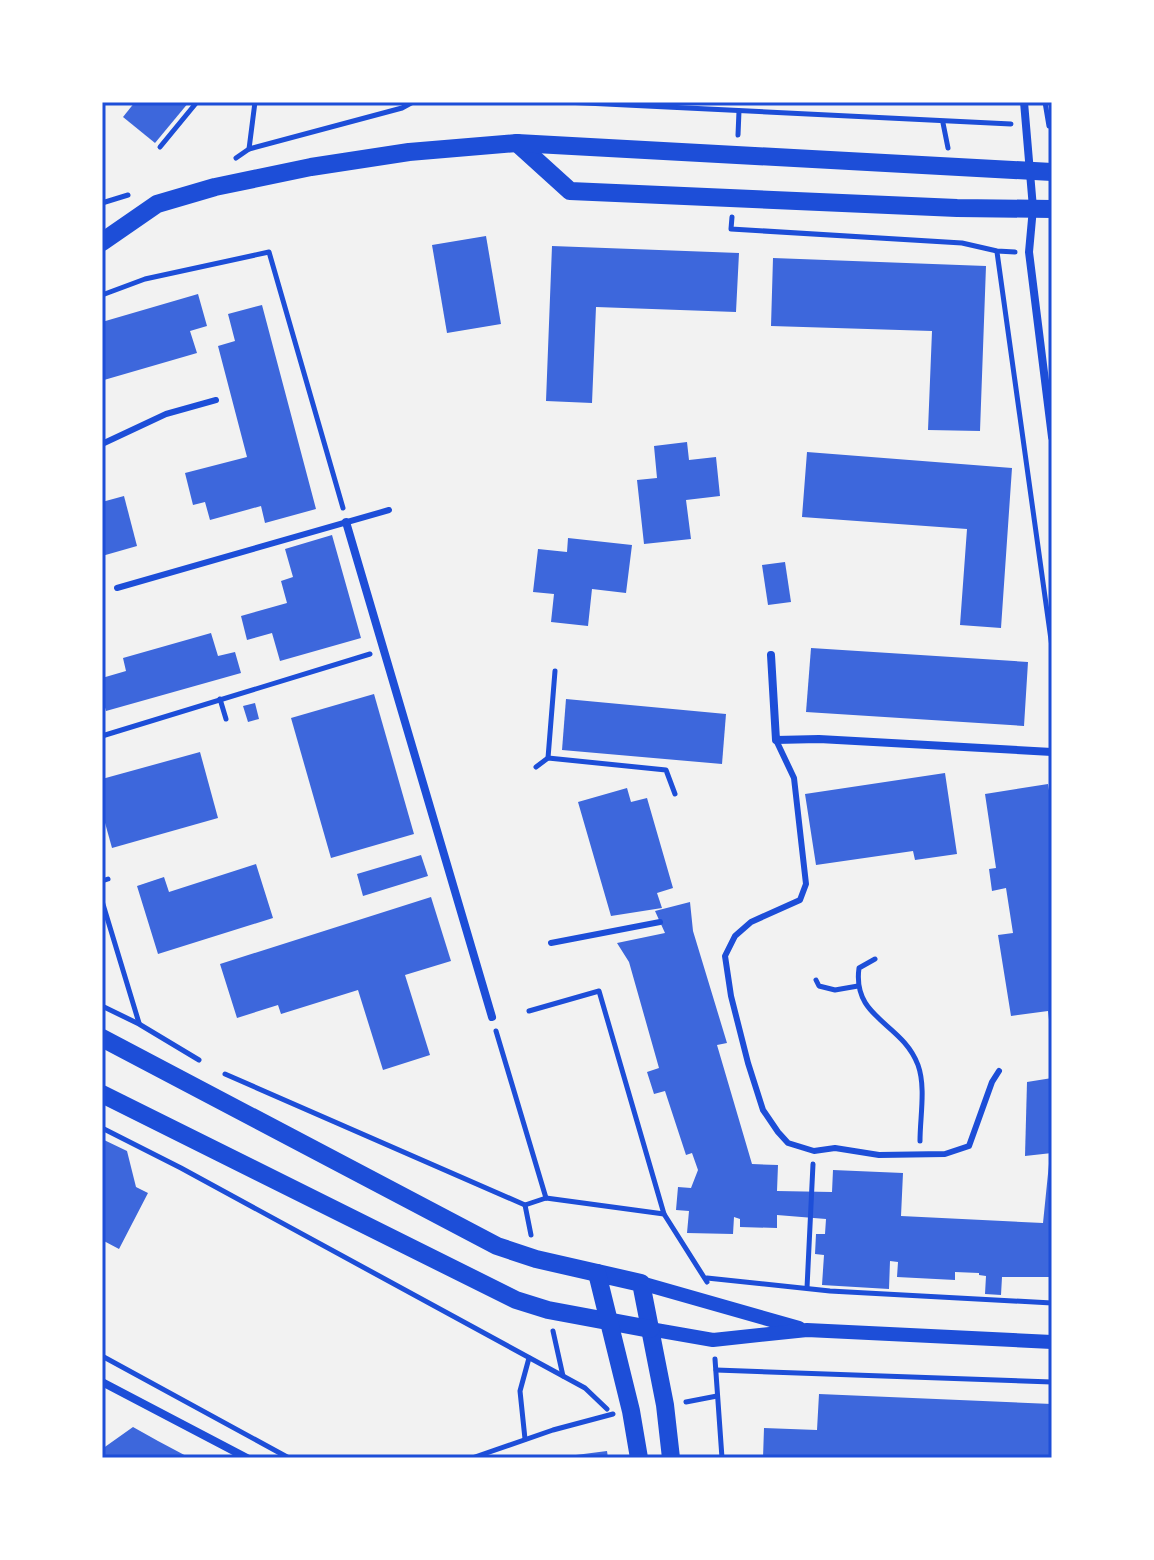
<svg xmlns="http://www.w3.org/2000/svg" width="1154" height="1560" font-family="Rubik,sans-serif">
<rect width="100%" height="100%" fill="#f2f2f2"/>
<g fill="#3d67dc">
<polygon points="135,102 189,102 155,143 123,117"/>
<polygon points="486,236 501,324 447,333 432,245"/>
<polygon points="552,246 739,253 736,312 596,307 592,403 546,401"/>
<polygon points="773,258 986,266 980,431 928,430 932,331 771,326"/>
<polygon points="198,294 207,326 190,331 197,353 104,380 102,352 105,351 102,322"/>
<polygon points="262,305 316,509 265,523 261,506 210,520 205,502 193,505 185,473 247,457 218,346 235,341 228,314"/>
<polygon points="687,442 689,460 716,457 720,496 686,500 691,539 644,544 637,480 657,478 654,446"/>
<polygon points="807,452 1012,468 1001,628 960,625 967,529 802,517"/>
<polygon points="124,496 137,546 102,556 102,502"/>
<polygon points="332,535 361,638 280,661 272,633 247,640 241,616 287,603 281,581 293,577 285,549"/>
<polygon points="568,538 632,545 626,593 592,589 588,626 551,622 554,594 533,592 538,549 567,552"/>
<polygon points="785,562 791,602 768,605 762,565"/>
<polygon points="211,633 218,656 235,652 241,673 106,711 102,697 102,678 126,671 123,658"/>
<polygon points="811,648 1028,662 1024,726 806,712"/>
<polygon points="374,694 414,834 331,858 291,718"/>
<polygon points="566,699 726,714 722,764 562,750"/>
<polygon points="255,703 259,719 248,722 243,706"/>
<polygon points="200,752 218,818 112,848 102,812 102,779"/>
<polygon points="945,773 957,854 915,860 913,851 816,865 805,794"/>
<polygon points="1048,784 1052,809 1050,1028 1048,1011 1011,1016 998,935 1013,933 1006,888 992,891 989,869 996,868 985,794"/>
<polygon points="627,788 631,802 647,798 673,888 657,893 662,908 611,916 578,802"/>
<polygon points="421,855 428,876 363,896 357,874"/>
<polygon points="256,864 273,918 158,954 137,886 164,877 169,892"/>
<polygon points="431,897 451,961 405,975 430,1055 383,1070 358,990 281,1014 278,1005 237,1018 220,964"/>
<polygon points="690,902 693,931 727,1043 717,1045 752,1164 778,1165 777,1191 832,1192 833,1170 903,1173 901,1216 1043,1223 1050,1154 1052,1154 1052,1277 1002,1277 1001,1295 985,1294 986,1276 979,1275 979,1273 955,1272 955,1280 897,1277 898,1262 890,1261 889,1289 822,1285 824,1255 815,1254 816,1234 825,1234 826,1219 777,1215 777,1228 740,1227 740,1219 734,1217 733,1234 687,1233 689,1211 676,1210 678,1187 691,1188 698,1170 692,1153 686,1155 665,1091 654,1094 647,1072 659,1068 629,962 617,943 665,933 655,911"/>
<polygon points="1052,1078 1052,1153 1025,1156 1027,1082"/>
<polygon points="102,1139 127,1151 136,1187 148,1193 119,1249 102,1240"/>
<polygon points="819,1394 1052,1404 1052,1458 811,1456 811,1458 763,1458 764,1428 817,1430"/>
<polygon points="133,1427 158,1441 190,1458 102,1458 102,1449"/>
<polygon points="607,1451 608,1458 568,1458 568,1456"/>
</g>
<g fill="none" stroke-linecap="round" stroke-linejoin="round">
<g stroke="#1d4ed8" stroke-width="5">
<polyline points="565,102 1011,124"/>
<polyline points="1045,102 1049,126"/>
<polyline points="943,123 948,148"/>
<polyline points="738,135 739,111"/>
<polyline points="160,147 197,102"/>
<polyline points="249,149 255,102"/>
<polyline points="236,158 249,149 402,108 413,102"/>
<polyline points="102,203 128,195"/>
<polyline points="732,217 731,229 962,243 997,251 1015,252"/>
<polyline points="997,252 1052,647"/>
<polyline points="102,295 145,279 269,252 343,508"/>
<polyline points="220,699 226,719"/>
<polyline points="102,736 370,654"/>
<polyline points="548,758 555,671"/>
<polyline points="536,767 548,758 666,770 675,794"/>
<polyline points="102,881 108,879"/>
<polyline points="102,901 139,1023"/>
<path d="M 875,959 L 859,968 C 852,1019 902,1022 918,1065 C 926,1087 920,1117 920,1141"/>
<polyline points="816,980 819,986 835,990 858,986"/>
<polyline points="102,1006 139,1024 199,1060"/>
<polyline points="529,1011 599,991 664,1214 707,1282"/>
<polyline points="496,1031 546,1198"/>
<polyline points="225,1074 525,1205 546,1198 664,1214"/>
<polyline points="102,1128 181,1168 585,1388 607,1409"/>
<polyline points="525,1205 531,1235"/>
<polyline points="707,1278 830,1291 1052,1303"/>
<polyline points="807,1288 813,1164"/>
<polyline points="553,1331 563,1376"/>
<polyline points="102,1356 289,1458"/>
<polyline points="715,1359 722,1458"/>
<polyline points="716,1370 1052,1382"/>
<polyline points="686,1402 717,1396"/>
<polyline points="525,1439 520,1391 529,1358"/>
<polyline points="472,1458 553,1430 613,1414"/>
</g>
<g stroke="#1d4ed8" stroke-width="6">
<polyline points="102,444 166,414 216,400"/>
<polyline points="117,588 389,510"/>
<polyline points="776,740 794,778 806,884 800,900 751,922 735,936 725,956 731,996 748,1063 763,1110 778,1132 788,1143 814,1151 835,1148 879,1155 945,1154 969,1146 992,1082 999,1071"/>
<polyline points="551,943 660,922"/>
</g>
<g stroke="#1d4ed8" stroke-width="8">
<polyline points="1024,102 1033,208 1029,252 1052,437"/>
<polyline points="346,522 492,1017"/>
<polyline points="771,655 776,740 819,739 1052,752"/>
<polyline points="102,1382 247,1458"/>
</g>
<g stroke="#1d4ed8" stroke-width="14">
<polyline points="641,1283 799,1328"/>
<polyline points="650,1329 713,1340 807,1330 1052,1342"/>
</g>
<g stroke="#1d4ed8" stroke-width="18">
<polyline points="517,143 570,191 957,208 1052,209"/>
<polyline points="102,242 157,204 215,187 311,167 409,152 517,143 1052,172"/>
<polyline points="102,1038 497,1246 536,1259 641,1283 665,1405 671,1458"/>
<polyline points="102,1094 516,1300 548,1310 650,1329"/>
<polyline points="597,1273 631,1411 639,1458"/>
</g>
</g>
<rect width="1154" height="1560" fill="none" stroke="#ffffff" stroke-width="208"/>
<rect x="104" y="104" width="946" height="1352" fill="none" stroke="#1d4ed8" stroke-width="3"/>
</svg>
